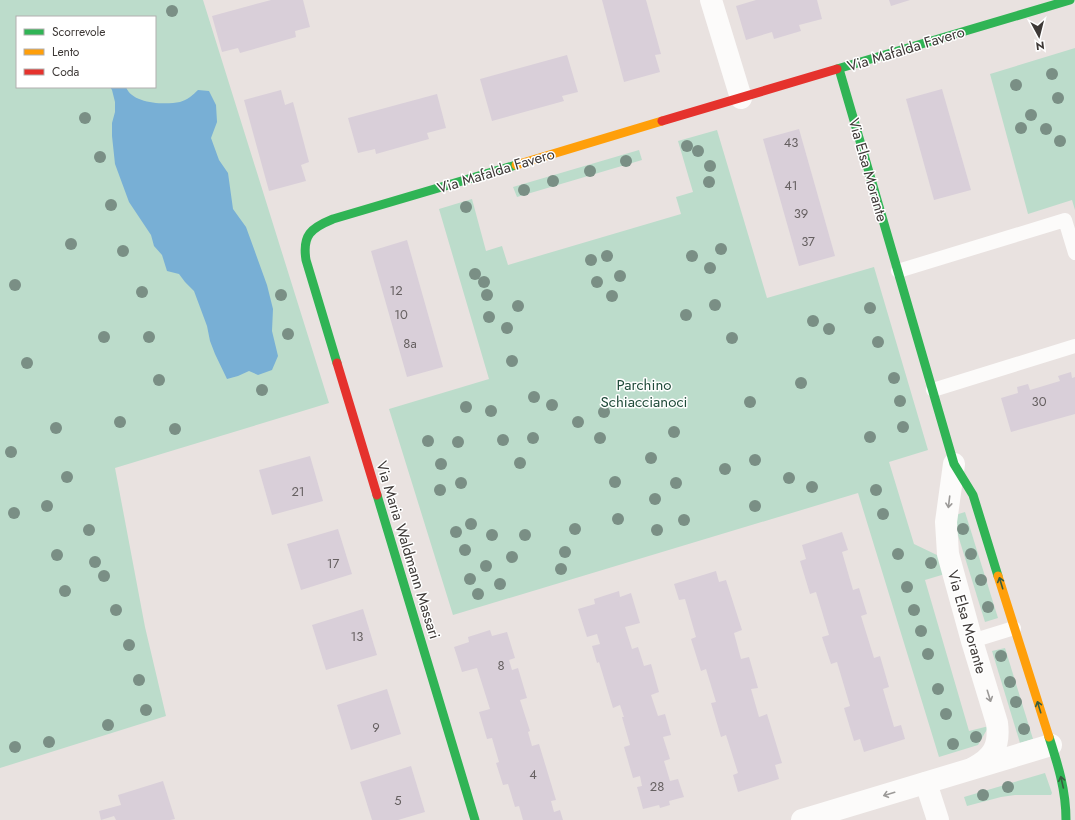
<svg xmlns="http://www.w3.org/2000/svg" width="1075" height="820" font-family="Jost,sans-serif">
<rect width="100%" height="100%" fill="#e9e2e0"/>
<g fill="#bcdccb" fill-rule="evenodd">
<path d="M 0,0 L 203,0 L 329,403 L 115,468 L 145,627 L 166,716 L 0,768 ZM 17,17 L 155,17 L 155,87 L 17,87 Z"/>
<polygon points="1075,48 1075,210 1072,200 1028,214 990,74"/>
<polygon points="717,130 767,298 874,267 928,450 889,462 914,544 939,556 945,574 925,580 969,731 989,726 978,745 939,757 858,493 453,615 389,409 489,379 439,209 472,199 486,251 502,246 508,265 681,214 676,197 693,192 678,141"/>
<polygon points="639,150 642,160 517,197 513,187"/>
<polygon points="965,512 998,618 985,622 952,516"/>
<polygon points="1005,648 1033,739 1020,743 992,651"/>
<polygon points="1045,773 1052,793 1051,795 1015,795 1001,797 967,806 964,797"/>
</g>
<path fill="#78afd5" d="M 110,87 L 126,87 C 132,104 165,105 180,102 C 187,100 193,95 198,90 L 209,91 L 216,105 L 217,122 L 211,138 L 219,160 L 228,173 L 233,209 L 246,227 L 267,285 L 273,309 L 272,331 L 278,356 L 272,370 L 258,375 L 249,371 L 238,376 L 227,379 L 215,354 L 210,341 L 207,326 L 194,291 L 185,282 L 179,274 L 167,271 L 162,255 L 154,246 L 151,235 L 129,202 L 115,164 L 112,136 L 112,123 L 115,112 L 115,102 L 112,90 Z"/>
<g fill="#d9cfd9">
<polygon points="271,0 303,0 310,27 295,31 296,37 240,53 238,48 222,52 212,16"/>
<polygon points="602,0 646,0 661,54 655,55 660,72 624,82"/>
<polygon points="756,0 817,0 822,19 799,25 801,31 774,39 772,32 746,40 736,6"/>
<polygon points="889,0 910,0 891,6"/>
<polygon points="567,55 578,92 562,96 564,101 492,121 480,79"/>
<polygon points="942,89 971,190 934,200 906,99"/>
<polygon points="281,90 285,105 293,102 309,162 301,165 306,181 269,191 244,100"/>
<polygon points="437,94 446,128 427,133 429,139 376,154 375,149 358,153 348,118"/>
<polygon points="799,129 835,256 799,266 763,139"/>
<polygon points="407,240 443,367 407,377 371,251"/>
<polygon points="1071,372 1072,378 1075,377 1075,414 1011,432 1001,398 1018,393 1017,387 1028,384 1030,390 1060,381 1058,376"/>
<polygon points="310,456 323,501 272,515 259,470"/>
<polygon points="338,529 352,574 301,590 287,544"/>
<polygon points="842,532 848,550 842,552 853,590 859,588 867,614 861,616 874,658 880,656 889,687 883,689 894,727 901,725 905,739 864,752 860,739 854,741 844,708 850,706 837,662 831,664 822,637 829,635 816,592 810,594 800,561 806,559 802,545"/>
<polygon points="716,571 719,582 726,580 742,630 734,633 741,659 749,657 758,688 751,689 759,717 767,714 782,763 775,765 779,779 738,792 733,775 738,773 726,735 721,737 711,703 716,702 706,669 701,671 691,639 696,637 685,599 679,600 674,584"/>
<polygon points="619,591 620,597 631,593 640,623 625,627 632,649 638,647 644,666 651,664 659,692 651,695 658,716 665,714 671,735 663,737 670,759 664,761 670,781 678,779 684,797 669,801 670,805 660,808 659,805 643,809 637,787 642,786 640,776 633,778 624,747 630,745 622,717 624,717 620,705 613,708 599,662 597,663 592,646 600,644 597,634 587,637 578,609 595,604 594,599"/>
<polygon points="363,609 377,655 326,670 312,625"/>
<polygon points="490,630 492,636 507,632 515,658 509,660 512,670 518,668 527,698 520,700 530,731 528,732 532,746 539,744 556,800 551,801 554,812 560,810 563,820 523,820 519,806 515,807 508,784 503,785 496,763 499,762 492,738 487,739 479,712 490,709 477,668 462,672 454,647 469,642 468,637"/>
<polygon points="387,689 401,734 351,750 337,705"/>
<polygon points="411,766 425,812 398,820 372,820 360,782"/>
<polygon points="163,781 175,819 170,820 116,820 114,816 101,820 99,811 121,805 118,795"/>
</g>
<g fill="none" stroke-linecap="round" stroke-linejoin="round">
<g stroke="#fcfbfa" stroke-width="14">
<polyline points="898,271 1065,220 1075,253"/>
<polyline points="933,390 1075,346"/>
<polyline points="972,641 1014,628"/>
</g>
<g stroke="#fcfbfa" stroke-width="22">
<polyline points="711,0 741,98"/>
<path d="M 954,464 L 946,522 L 948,554 L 972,641 L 997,723 C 1000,746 993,758 973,768"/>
<polyline points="926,783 938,820"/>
<polyline points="802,820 1051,745"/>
</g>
<g stroke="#30b455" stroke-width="9">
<polyline points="837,69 1070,0"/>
<polyline points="839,69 954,464 973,495 998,576"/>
<path d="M 337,363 L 306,260 C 302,235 311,228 333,219 L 516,165"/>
<polyline points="377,495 475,820"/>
<path d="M 1049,737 C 1058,765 1066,790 1066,820"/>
</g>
<g stroke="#ff9f0a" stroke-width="9">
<polyline points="516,165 662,121"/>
<polyline points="998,576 1049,737"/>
</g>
<g stroke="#e5322d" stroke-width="9">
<polyline points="662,121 837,69"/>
<polyline points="337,363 377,495"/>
</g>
</g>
<g fill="#7a8f85">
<circle cx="172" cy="11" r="6"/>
<circle cx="1052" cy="74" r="6"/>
<circle cx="1016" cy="85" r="6"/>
<circle cx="1058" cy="98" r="6"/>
<circle cx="1031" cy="115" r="6"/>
<circle cx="85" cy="118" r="6"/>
<circle cx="1021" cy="128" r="6"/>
<circle cx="1046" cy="129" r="6"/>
<circle cx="1060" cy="141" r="6"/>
<circle cx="687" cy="146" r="6"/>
<circle cx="698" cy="151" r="6"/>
<circle cx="100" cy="157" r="6"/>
<circle cx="626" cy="161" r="6"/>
<circle cx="710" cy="166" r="6"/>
<circle cx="590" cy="171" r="6"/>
<circle cx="553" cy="181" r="6"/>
<circle cx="709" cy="182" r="6"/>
<circle cx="524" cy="190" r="6"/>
<circle cx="111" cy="205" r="6"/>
<circle cx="466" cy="207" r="6"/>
<circle cx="71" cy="244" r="6"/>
<circle cx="721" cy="249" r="6"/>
<circle cx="123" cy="251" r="6"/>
<circle cx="607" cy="256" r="6"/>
<circle cx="692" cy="256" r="6"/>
<circle cx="591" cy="260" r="6"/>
<circle cx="710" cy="268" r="6"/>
<circle cx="475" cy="274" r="6"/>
<circle cx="620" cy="276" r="6"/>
<circle cx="484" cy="282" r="6"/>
<circle cx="597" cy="282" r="6"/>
<circle cx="15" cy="285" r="6"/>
<circle cx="142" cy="292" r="6"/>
<circle cx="281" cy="295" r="6"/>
<circle cx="487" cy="295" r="6"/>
<circle cx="612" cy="296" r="6"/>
<circle cx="715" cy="305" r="6"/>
<circle cx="518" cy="306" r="6"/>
<circle cx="870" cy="308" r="6"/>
<circle cx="686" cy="315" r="6"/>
<circle cx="489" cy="317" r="6"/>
<circle cx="813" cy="321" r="6"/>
<circle cx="507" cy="328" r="6"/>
<circle cx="829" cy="329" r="6"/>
<circle cx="288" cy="334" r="6"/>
<circle cx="104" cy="337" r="6"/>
<circle cx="149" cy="337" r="6"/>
<circle cx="732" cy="338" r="6"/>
<circle cx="878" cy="342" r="6"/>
<circle cx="512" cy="361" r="6"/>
<circle cx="27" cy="363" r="6"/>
<circle cx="894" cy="378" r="6"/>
<circle cx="159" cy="380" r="6"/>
<circle cx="801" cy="383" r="6"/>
<circle cx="262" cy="390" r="6"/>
<circle cx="534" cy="397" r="6"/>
<circle cx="900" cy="401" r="6"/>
<circle cx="750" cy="402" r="6"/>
<circle cx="552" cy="405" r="6"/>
<circle cx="466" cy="407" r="6"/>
<circle cx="491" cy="411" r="6"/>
<circle cx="604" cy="412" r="6"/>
<circle cx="120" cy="422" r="6"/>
<circle cx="578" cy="422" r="6"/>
<circle cx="903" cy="427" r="6"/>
<circle cx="56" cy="428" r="6"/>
<circle cx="175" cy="429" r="6"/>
<circle cx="674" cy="432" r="6"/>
<circle cx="870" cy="437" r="6"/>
<circle cx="533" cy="438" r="6"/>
<circle cx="600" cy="438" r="6"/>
<circle cx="503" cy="440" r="6"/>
<circle cx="428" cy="441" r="6"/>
<circle cx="458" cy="442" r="6"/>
<circle cx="11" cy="452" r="6"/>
<circle cx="651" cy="458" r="6"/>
<circle cx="755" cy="460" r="6"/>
<circle cx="520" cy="463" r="6"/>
<circle cx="441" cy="464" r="6"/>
<circle cx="725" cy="469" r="6"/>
<circle cx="67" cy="477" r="6"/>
<circle cx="789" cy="478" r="6"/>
<circle cx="615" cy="482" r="6"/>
<circle cx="461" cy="483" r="6"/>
<circle cx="676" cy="483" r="6"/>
<circle cx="812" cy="487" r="6"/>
<circle cx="440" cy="490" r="6"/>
<circle cx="876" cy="490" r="6"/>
<circle cx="655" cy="499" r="6"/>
<circle cx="47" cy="506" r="6"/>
<circle cx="755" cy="506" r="6"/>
<circle cx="14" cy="513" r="6"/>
<circle cx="883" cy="514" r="6"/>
<circle cx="618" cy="519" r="6"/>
<circle cx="684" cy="520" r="6"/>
<circle cx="471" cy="524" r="6"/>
<circle cx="575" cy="529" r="6"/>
<circle cx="963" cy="529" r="6"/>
<circle cx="89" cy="530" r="6"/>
<circle cx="657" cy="530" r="6"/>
<circle cx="456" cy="532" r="6"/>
<circle cx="492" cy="535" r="6"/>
<circle cx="525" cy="535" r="6"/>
<circle cx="465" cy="550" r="6"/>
<circle cx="565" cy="552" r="6"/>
<circle cx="898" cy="554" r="6"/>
<circle cx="971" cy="554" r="6"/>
<circle cx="57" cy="555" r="6"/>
<circle cx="512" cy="557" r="6"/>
<circle cx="95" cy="562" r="6"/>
<circle cx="931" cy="563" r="6"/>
<circle cx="486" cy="566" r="6"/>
<circle cx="561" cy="569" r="6"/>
<circle cx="104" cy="576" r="6"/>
<circle cx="470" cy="579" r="6"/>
<circle cx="981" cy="580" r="6"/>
<circle cx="500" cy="584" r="6"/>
<circle cx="907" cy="587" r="6"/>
<circle cx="65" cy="591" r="6"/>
<circle cx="478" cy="594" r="6"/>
<circle cx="988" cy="607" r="6"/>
<circle cx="116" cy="610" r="6"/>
<circle cx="914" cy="610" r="6"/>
<circle cx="921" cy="631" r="6"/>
<circle cx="129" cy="645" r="6"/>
<circle cx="928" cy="654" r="6"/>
<circle cx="1001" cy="656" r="6"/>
<circle cx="139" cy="680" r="6"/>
<circle cx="1010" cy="682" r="6"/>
<circle cx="938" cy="689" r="6"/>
<circle cx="1016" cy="702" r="6"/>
<circle cx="146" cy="710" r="6"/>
<circle cx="946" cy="714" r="6"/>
<circle cx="108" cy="725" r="6"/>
<circle cx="1024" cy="729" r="6"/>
<circle cx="976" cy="737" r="6"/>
<circle cx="49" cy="742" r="6"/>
<circle cx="953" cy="744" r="6"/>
<circle cx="15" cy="747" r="6"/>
<circle cx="1008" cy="787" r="6"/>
<circle cx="983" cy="795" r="6"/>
</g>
<defs><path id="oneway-shaft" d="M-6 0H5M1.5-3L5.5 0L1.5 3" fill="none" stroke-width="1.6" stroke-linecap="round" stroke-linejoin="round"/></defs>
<g stroke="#9c9a98">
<use href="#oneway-shaft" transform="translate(949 502) rotate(97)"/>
<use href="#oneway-shaft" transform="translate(989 696) rotate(73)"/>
<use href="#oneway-shaft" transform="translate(889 794) rotate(163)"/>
</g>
<g stroke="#395d3f">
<use href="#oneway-shaft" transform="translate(1001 583) rotate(-107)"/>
<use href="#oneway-shaft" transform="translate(1039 707) rotate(-107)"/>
<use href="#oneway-shaft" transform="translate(1062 782) rotate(-103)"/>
</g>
<g text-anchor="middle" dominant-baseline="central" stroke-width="3" stroke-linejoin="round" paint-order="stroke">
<g font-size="13" fill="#666061">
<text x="791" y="142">43</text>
<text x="791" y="185">41</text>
<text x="801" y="213">39</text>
<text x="808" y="241">37</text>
<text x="396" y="290">12</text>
<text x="401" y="314">10</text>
<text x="410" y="343">8a</text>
<text x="1039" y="401">30</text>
<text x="298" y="491">21</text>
<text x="333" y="563">17</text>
<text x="357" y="636">13</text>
<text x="501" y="665">8</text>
<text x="376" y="727">9</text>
<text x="533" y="774">4</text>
<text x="657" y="786">28</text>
<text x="398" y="800">5</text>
</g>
<g font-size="15" fill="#3d3836" stroke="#fff">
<text transform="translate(906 49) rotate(-17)">Via Mafalda Favero</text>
<text transform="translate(868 170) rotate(74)">Via Elsa Morante</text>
<text transform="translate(496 171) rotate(-17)">Via Mafalda Favero</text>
<text transform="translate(408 550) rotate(73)">Via Maria Waldmann Massari</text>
<text transform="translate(967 622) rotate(74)">Via Elsa Morante</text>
</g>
<g font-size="15" fill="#204b3a" stroke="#fff">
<text x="644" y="385">Parchino<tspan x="644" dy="17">Schiaccianoci</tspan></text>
</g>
</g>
<rect x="16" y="16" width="140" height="72" fill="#ffffff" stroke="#b1afaf"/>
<rect x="24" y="29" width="20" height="6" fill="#30b455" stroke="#b1afaf"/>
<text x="52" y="36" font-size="12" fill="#3d3836">Scorrevole</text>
<rect x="24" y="49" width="20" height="6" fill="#ff9f0a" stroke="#b1afaf"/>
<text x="52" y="56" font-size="12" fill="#3d3836">Lento</text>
<rect x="24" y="69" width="20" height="6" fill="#e5322d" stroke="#b1afaf"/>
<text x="52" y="76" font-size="12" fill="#3d3836">Coda</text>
<g transform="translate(1039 36) rotate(173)" stroke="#ffffff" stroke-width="3" paint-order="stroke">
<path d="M0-3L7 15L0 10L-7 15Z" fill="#3d3836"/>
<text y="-6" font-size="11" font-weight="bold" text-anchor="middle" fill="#3d3836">N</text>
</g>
</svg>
